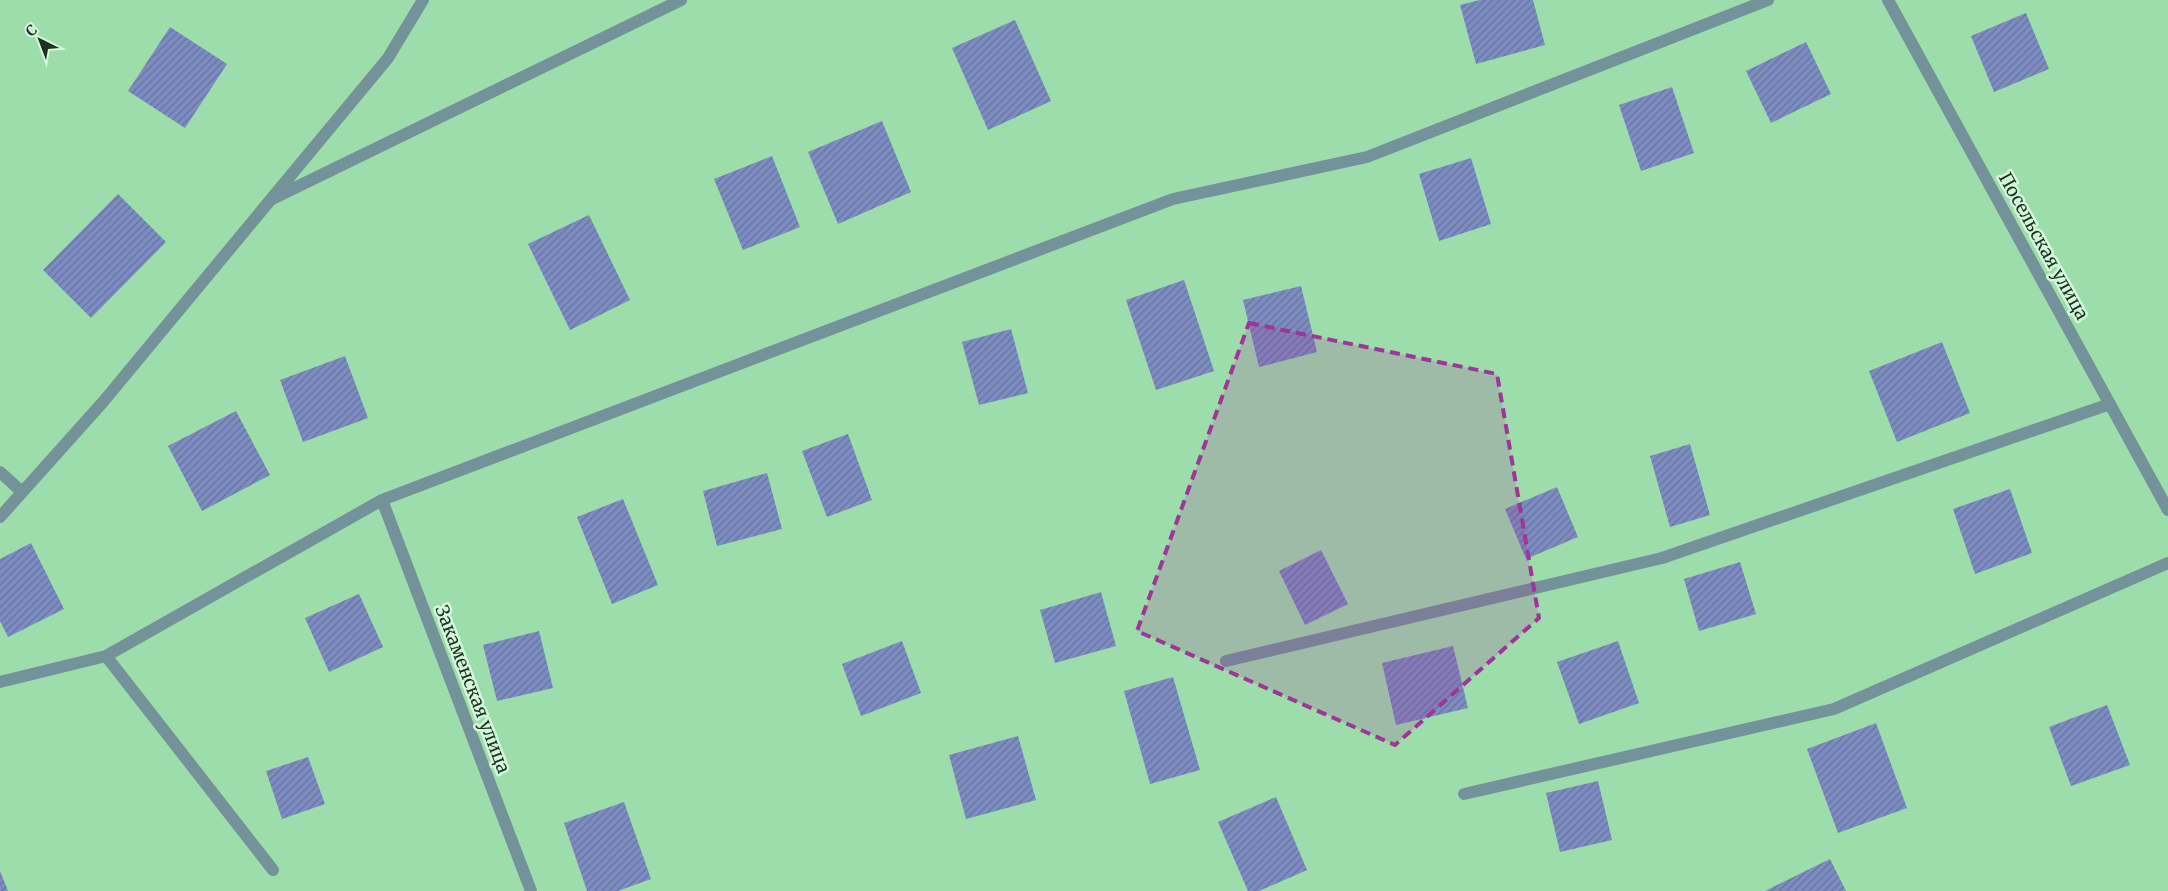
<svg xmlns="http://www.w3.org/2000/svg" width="2168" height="891" font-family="Merriweather,serif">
<defs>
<pattern id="building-hatch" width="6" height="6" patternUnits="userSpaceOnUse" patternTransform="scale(1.25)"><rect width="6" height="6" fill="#7d8cc1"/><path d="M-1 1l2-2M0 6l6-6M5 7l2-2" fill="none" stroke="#66739c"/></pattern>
</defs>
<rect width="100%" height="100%" fill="#9dddac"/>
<g fill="url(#building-hatch)">
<polygon points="1480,0 1533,0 1545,45 1476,64 1460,5"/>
<polygon points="2026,13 2049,69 1994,92 1971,36"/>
<polygon points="1015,20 1051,101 988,130 952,48"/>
<polygon points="170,27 227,64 185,128 128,91"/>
<polygon points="1806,42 1831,94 1771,123 1746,71"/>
<polygon points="1672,87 1694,153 1641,171 1619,105"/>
<polygon points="882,121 911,192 838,224 808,152"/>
<polygon points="772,156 800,227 743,250 714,179"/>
<polygon points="1471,158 1491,224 1439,241 1419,174"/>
<polygon points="118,194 166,242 91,318 43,270"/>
<polygon points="589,215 630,300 570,330 528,244"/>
<polygon points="1184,280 1214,371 1156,390 1126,300"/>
<polygon points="1301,286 1317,352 1259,367 1243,300"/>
<polygon points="1011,329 1028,393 979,405 962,342"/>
<polygon points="1942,342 1970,413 1897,442 1869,371"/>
<polygon points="345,356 368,418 303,442 280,380"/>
<polygon points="236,411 270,475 202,511 168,446"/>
<polygon points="848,434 872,500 827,517 802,451"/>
<polygon points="1690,444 1710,515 1670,527 1650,456"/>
<polygon points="767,473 782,529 717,546 703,491"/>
<polygon points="1557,487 1578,537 1526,559 1505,509"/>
<polygon points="2010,489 2032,553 1975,574 1953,509"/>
<polygon points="623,499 658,585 612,604 577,517"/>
<polygon points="31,543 64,609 8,637 0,621 0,559"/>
<polygon points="1321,550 1348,604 1305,625 1279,571"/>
<polygon points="1740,562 1756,614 1699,631 1684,579"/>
<polygon points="1101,592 1116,646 1055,663 1040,610"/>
<polygon points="359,594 383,647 329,672 305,618"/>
<polygon points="539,631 553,688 497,701 483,645"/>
<polygon points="902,641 921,693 861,716 842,664"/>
<polygon points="1618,641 1639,703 1579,724 1557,662"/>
<polygon points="1453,646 1468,708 1396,725 1382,663"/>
<polygon points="1173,677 1200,770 1150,784 1124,691"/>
<polygon points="2107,705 2130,765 2071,786 2049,727"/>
<polygon points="1876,723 1907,808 1838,833 1807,749"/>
<polygon points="1018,736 1036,800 966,819 949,755"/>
<polygon points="308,757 325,804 282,819 266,771"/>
<polygon points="1598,781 1612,840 1560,852 1546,793"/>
<polygon points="1276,797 1307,870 1259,891 1248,891 1218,822"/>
<polygon points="624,802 651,879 618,891 587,891 564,823"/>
<polygon points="1830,859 1846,891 1765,891"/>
<polygon points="0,871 8,891 0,891"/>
</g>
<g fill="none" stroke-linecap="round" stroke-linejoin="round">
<g stroke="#739299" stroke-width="12">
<polyline points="1888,0 2168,510"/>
<polyline points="272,199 681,0"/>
<polyline points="0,472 22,492"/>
<polyline points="382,500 531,891"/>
<polyline points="1464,794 1834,709 2168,563"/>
</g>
<g stroke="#739299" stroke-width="12">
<polyline points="0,517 103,402 388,58 423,0"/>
<polyline points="106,656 273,870"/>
<polyline points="1226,661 1662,558 2110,404"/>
<polyline points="0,682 106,656 382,500 1173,199 1367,157 1768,0"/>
</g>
</g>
<path fill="#9f3596" fill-opacity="0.2" stroke="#9f3596" stroke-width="4" stroke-dasharray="10 6" stroke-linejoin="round" d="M 1249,323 L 1497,374 L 1539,618 L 1395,745 L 1137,631 Z"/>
<g text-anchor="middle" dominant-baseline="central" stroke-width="5" stroke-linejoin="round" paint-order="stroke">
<g font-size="18" fill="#193320" stroke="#d6f6dc">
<text transform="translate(2044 246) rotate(61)">Посельская улица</text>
<text transform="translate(473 689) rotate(69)">Закаменская улица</text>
</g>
</g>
<g transform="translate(40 40) rotate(318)" stroke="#d6f6dc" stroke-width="4" paint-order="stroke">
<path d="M0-4L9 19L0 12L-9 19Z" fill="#193320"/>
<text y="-8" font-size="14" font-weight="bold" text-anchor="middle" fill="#193320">С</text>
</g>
</svg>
